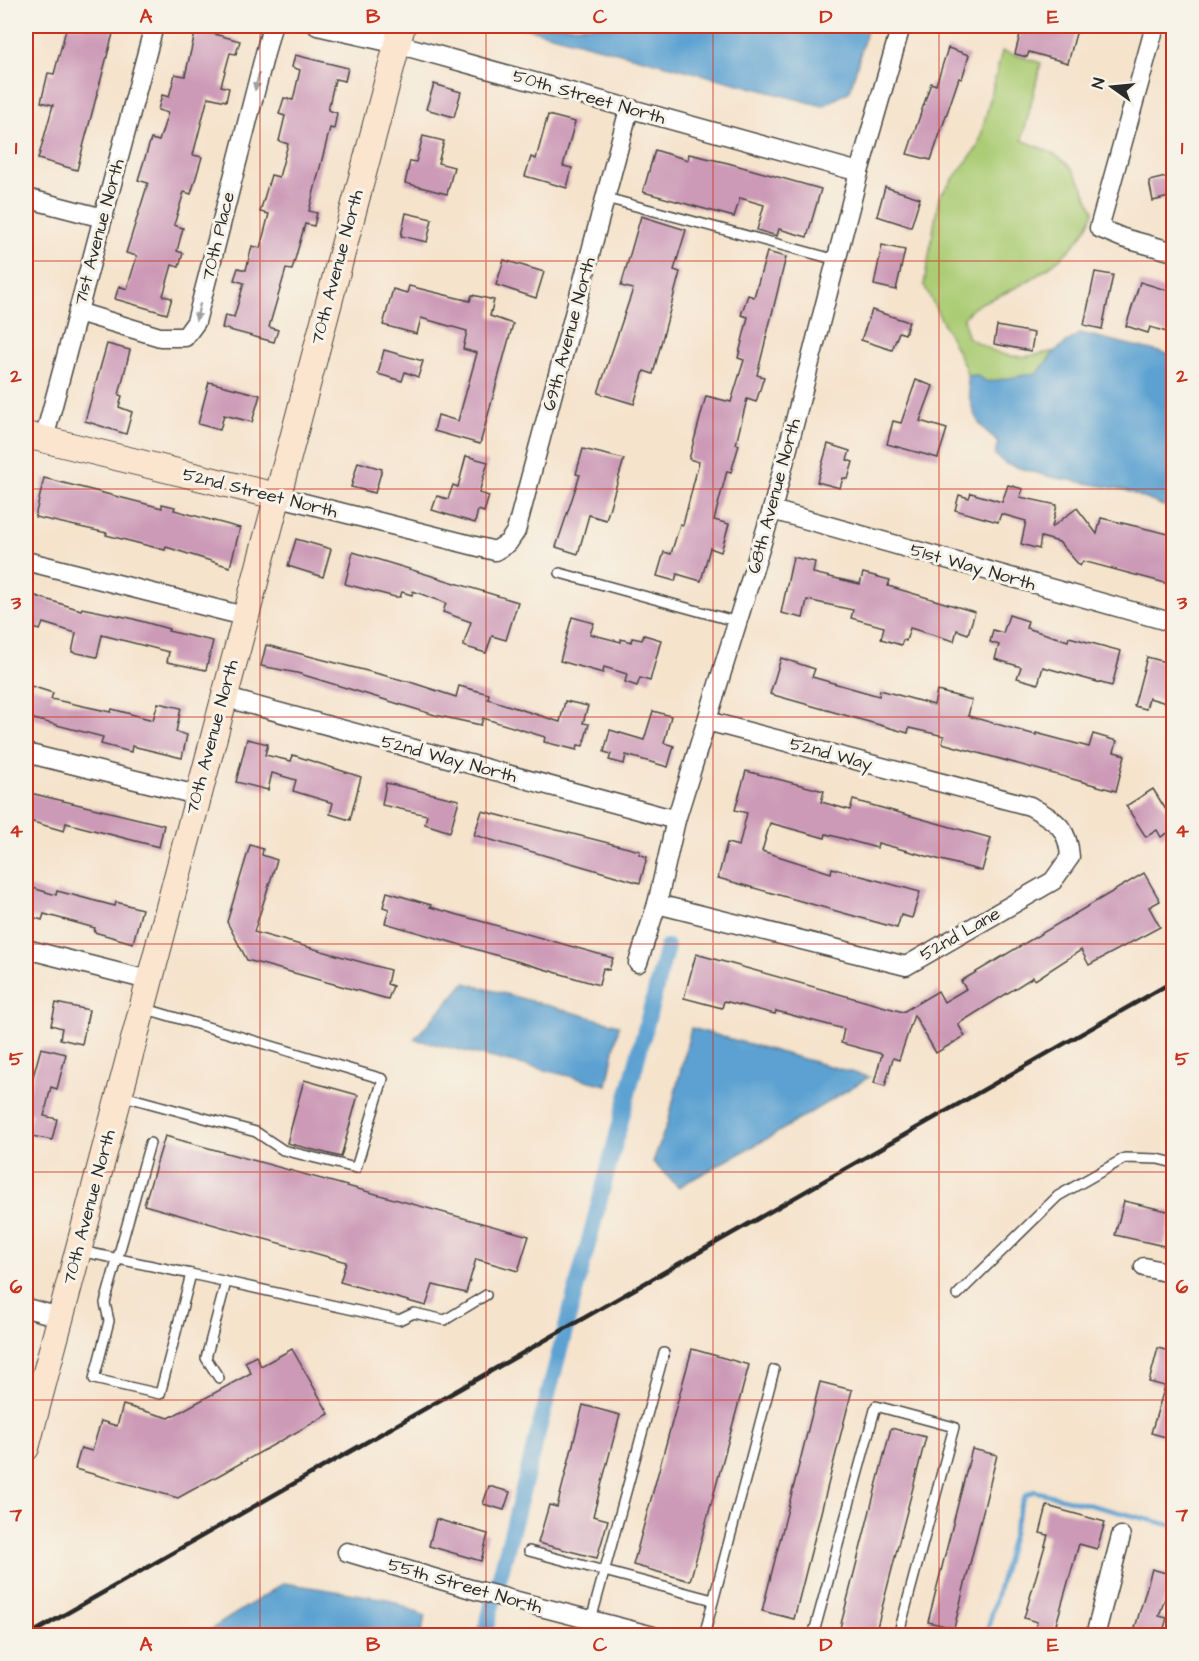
<svg xmlns="http://www.w3.org/2000/svg" width="1199" height="1661" font-family="'Architects Daughter',sans-serif">
<rect width="100%" height="100%" fill="#f7f3e8"/>
<filter id="ink" filterUnits="userSpaceOnUse"><feTurbulence type="fractalNoise" baseFrequency=".0167" numOctaves="2"/><feDisplacementMap in="SourceGraphic" scale="12" xChannelSelector="R" yChannelSelector="G"/><feConvolveMatrix kernelMatrix="1 2 1 2 8 2 1 2 1" color-interpolation-filters="sRGB"/></filter>
<filter id="wash" filterUnits="userSpaceOnUse"><feTurbulence type="fractalNoise" baseFrequency=".008" numOctaves="4" result="noise"/><feDisplacementMap in="SourceGraphic" scale="24" xChannelSelector="R" yChannelSelector="G"/><feGaussianBlur stdDeviation="1.35" result="paint"/><feColorMatrix in="noise" values="0 0 0 0 0 0 0 0 0 0 0 0 0 0 0 0 0 1.4 0 .05"/><feComposite in="paint" operator="in"/></filter>
<g filter="url(#wash)">
<rect width="100%" height="100%" fill="#f5e3cc"/>
<path fill="#abcc74" stroke="#6b7c50" stroke-width="1.5" d="M 1002,51 L 1041,63 L 1022,140 C 1071,160 1072,163 1094,211 C 1083,248 1040,276 1007,292 C 986,303 982,298 964,317 L 967,337 C 1005,358 1010,361 1055,351 L 1038,373 L 987,382 L 976,375 L 967,376 L 966,369 L 924,285 L 939,197 L 978,147 Z"/>
<g fill="#5ba1d1" stroke="#43667e" stroke-width="1.5">
<polygon points="517,26 868,26 850,91 823,106"/>
<path d="M 1080,333 L 1173,355 L 1173,510 L 1125,490 L 1051,477 L 1006,464 L 995,455 L 998,442 C 993,436 989,434 984,429 C 970,415 969,394 967,376 L 976,375 L 987,382 L 1038,373 L 1055,351 Z"/>
<polygon points="465,983 619,1025 607,1085 414,1039"/>
<polygon points="691,1028 869,1077 770,1137 678,1187 653,1162 669,1118"/>
<polygon points="284,1583 387,1599 425,1616 421,1635 202,1635"/>
</g>
<g fill="none" stroke-linecap="round" stroke-linejoin="round">
<polyline stroke="#5ba1d1" stroke-width="4.5" points="986,1636 1020,1507 1025,1496 1034,1491 1174,1526"/>
<polyline stroke="#5ba1d1" stroke-width="16" points="484,1636 667,947"/>
</g>
<g id="blocks">
<g fill="#cc9ab7">
<polygon points="67,26 115,26 77,170 38,159 53,105 41,102 48,73 54,74"/>
<polygon points="1022,26 1078,26 1068,63 1029,52 1027,57 1015,54"/>
<polygon points="196,29 240,41 236,54 230,53 221,86 229,88 226,101 208,97 193,155 202,157 191,194 184,192 174,225 183,228 177,251 183,253 179,267 172,265 163,296 172,298 167,314 115,299 119,286 127,289 137,256 126,253 148,183 138,180 142,167 151,139 159,141 168,113 158,110 162,95 169,97 175,74 185,76"/>
<polygon points="948,48 969,55 962,79 959,78 931,160 907,154 931,83 936,85"/>
<polygon points="295,55 348,68 345,81 335,79 328,110 337,113 334,129 330,128 309,211 317,213 314,226 305,224 292,270 286,269 269,327 278,330 274,342 222,328 225,315 234,317 244,283 234,280 238,268 246,270 252,246 260,248 269,214 260,212 271,175 279,177 288,144 279,141 285,116 279,114 284,98 293,100 300,70 292,67"/>
<polygon points="434,84 461,92 454,117 426,109"/>
<polygon points="548,115 575,122 563,166 572,168 567,188 525,176 531,157 536,159"/>
<polygon points="423,136 444,141 438,163 454,167 447,194 405,183 410,161 416,162"/>
<polygon points="655,150 688,160 689,154 728,163 821,189 807,237 779,229 777,236 757,230 764,205 740,198 734,217 643,192"/>
<polygon points="1170,176 1173,196 1153,201 1149,181"/>
<polygon points="885,187 920,198 911,227 877,216"/>
<polygon points="406,213 432,219 427,242 401,236"/>
<polygon points="641,216 686,230 674,270 680,272 653,374 644,371 634,404 598,393 633,289 621,286"/>
<polygon points="882,245 905,250 896,290 874,285"/>
<polygon points="767,252 786,257 757,375 764,377 756,402 747,399 736,444 739,445 731,472 727,471 714,520 729,524 721,552 710,548 701,581 677,574 675,581 657,576 664,552 671,554 680,524 683,525 699,462 689,459 706,396 731,402 744,360 738,358 748,317 741,315 748,295 754,297"/>
<polygon points="504,260 544,272 536,298 496,285"/>
<polygon points="1095,272 1113,275 1102,329 1084,325"/>
<polygon points="1140,282 1173,292 1173,334 1150,327 1148,333 1126,326"/>
<polygon points="409,286 470,301 472,295 494,300 490,316 513,324 480,444 434,431 438,415 458,421 477,353 463,349 467,331 421,318 417,334 383,325 393,289 407,293"/>
<polygon points="872,310 909,322 905,334 899,332 892,350 861,340"/>
<polygon points="997,326 1034,333 1031,351 994,344"/>
<polygon points="107,344 130,350 119,395 122,396 119,407 132,412 126,434 85,421"/>
<polygon points="384,350 423,361 418,377 405,372 402,381 378,374"/>
<polygon points="916,380 933,386 920,421 947,429 938,458 887,444 893,421 901,423"/>
<polygon points="209,382 260,395 252,422 224,415 220,430 198,424"/>
<polygon points="828,444 850,451 847,460 853,462 848,479 843,478 840,488 817,482"/>
<polygon points="583,449 624,459 606,520 589,515 578,554 556,547 580,475 576,474"/>
<polygon points="466,456 488,462 479,493 489,496 484,512 478,510 475,523 432,510 437,496 448,499 453,485 458,487"/>
<polygon points="358,462 382,469 375,493 351,487"/>
<polygon points="44,478 162,508 162,504 175,507 174,510 240,528 230,567 166,547 165,550 106,535 107,533 35,517"/>
<polygon points="1008,485 1023,489 1020,497 1057,505 1052,527 1077,508 1097,534 1101,518 1173,535 1173,585 1083,561 1080,566 1059,542 1041,537 1039,549 1021,544 1026,521 1001,514 998,522 955,510 959,495 969,498 971,493 1002,502"/>
<polygon points="296,539 331,549 323,577 288,566"/>
<polygon points="353,552 518,602 506,640 492,636 486,653 463,646 471,622 443,612 446,603 413,591 412,595 402,592 400,597 395,597 345,584"/>
<polygon points="793,557 815,562 813,573 860,584 863,573 890,580 888,586 975,612 968,634 957,630 954,641 910,628 906,641 903,640 901,645 881,639 884,627 851,618 853,610 807,600 803,618 781,613"/>
<polygon points="26,593 81,610 82,608 130,618 169,629 168,631 213,641 206,670 167,662 169,652 102,635 97,657 72,652 76,633 43,623 40,630 26,626"/>
<polygon points="1009,615 1028,621 1026,628 1068,641 1069,637 1121,651 1112,686 1043,667 1038,684 1017,678 1021,667 995,659 999,645 990,642 993,630 1003,633"/>
<polygon points="572,617 594,623 590,634 621,642 621,639 631,642 632,638 642,640 644,635 661,640 650,681 640,678 637,686 625,682 627,674 604,667 603,673 560,661"/>
<polygon points="266,645 410,682 456,697 459,686 489,694 488,699 560,722 565,701 588,706 583,723 589,724 583,746 578,745 577,750 544,742 545,737 483,718 481,725 435,715 297,673 261,666"/>
<polygon points="1147,657 1173,664 1173,705 1149,698 1146,709 1134,706"/>
<polygon points="781,658 815,669 812,677 879,696 880,690 934,705 937,691 972,700 968,716 1036,735 1036,733 1089,747 1093,734 1117,741 1114,752 1125,755 1116,791 942,743 944,736 909,728 908,733 770,694"/>
<polygon points="31,686 53,693 51,699 111,712 112,709 153,720 158,703 181,708 176,732 187,735 182,758 132,746 131,752 101,744 103,737 26,717 26,691 29,693"/>
<polygon points="653,711 671,716 664,743 674,746 668,767 626,755 624,764 609,760 611,754 604,752 610,730 644,740"/>
<polygon points="247,739 268,744 265,755 291,761 293,755 361,777 350,820 330,814 333,803 293,791 296,780 272,773 268,790 236,782"/>
<polygon points="746,771 824,791 821,802 850,810 853,800 991,838 982,871 878,843 877,848 826,834 825,838 770,823 762,851 831,873 832,868 920,892 912,918 901,915 897,928 718,878 727,843 739,846 747,813 735,810"/>
<polygon points="386,783 459,800 450,832 425,824 427,815 382,805"/>
<polygon points="1153,789 1173,821 1173,830 1161,837 1157,830 1146,837 1126,806"/>
<polygon points="26,792 164,825 159,847 66,823 64,831 26,820"/>
<polygon points="482,811 640,851 639,854 647,857 640,883 474,835"/>
<polygon points="250,845 263,849 262,855 277,860 254,932 390,970 387,984 393,986 388,999 247,960 227,922"/>
<polygon points="1144,873 1160,901 1149,907 1160,927 1089,965 1081,950 1035,980 1033,977 958,1024 965,1036 936,1053 914,1015 899,1060 893,1058 885,1086 874,1083 882,1054 841,1043 844,1029 776,1011 775,1014 724,1001 722,1008 684,998 696,954 903,1012 938,991 944,1002 966,989 961,981"/>
<polygon points="26,886 56,895 57,891 115,906 116,902 142,909 133,943 94,932 95,928 44,914 42,920 26,915"/>
<polygon points="387,892 431,905 430,907 613,958 609,970 603,968 599,985 385,923 389,909 383,907"/>
<polygon points="56,1003 89,1010 82,1044 60,1039 62,1028 51,1025"/>
<polygon points="41,1048 66,1054 57,1089 51,1087 44,1116 57,1119 52,1140 27,1135 32,1113 26,1112 26,1090 29,1091"/>
<polygon points="304,1080 358,1095 341,1157 287,1143"/>
<polygon points="165,1136 529,1236 518,1271 476,1259 466,1293 433,1285 426,1306 340,1282 346,1262 144,1205"/>
<polygon points="1124,1201 1172,1212 1164,1246 1115,1235"/>
<polygon points="1158,1348 1173,1352 1173,1439 1151,1433 1165,1386 1149,1382"/>
<polygon points="292,1349 329,1414 223,1473 178,1498 75,1469 81,1448 92,1451 101,1421 117,1426 123,1405 169,1418 251,1373 245,1362 256,1356 261,1366"/>
<polygon points="692,1349 749,1365 690,1581 633,1565"/>
<polygon points="820,1382 852,1390 794,1619 762,1611"/>
<polygon points="583,1405 620,1415 593,1516 608,1520 597,1558 538,1543 549,1505 557,1507"/>
<polygon points="891,1428 926,1437 875,1635 867,1635 840,1628"/>
<polygon points="972,1449 997,1455 954,1628 928,1622"/>
<polygon points="489,1486 510,1492 504,1510 483,1504"/>
<polygon points="1047,1506 1105,1522 1097,1549 1079,1544 1053,1635 1034,1635 1037,1622 1024,1618 1048,1535 1040,1533"/>
<polygon points="436,1519 488,1534 481,1561 429,1546"/>
<polygon points="1152,1569 1173,1575 1159,1616 1167,1618 1162,1635 1133,1635"/>
</g>
</g>
</g>
<g filter="url(#ink)">
<use href="#blocks" fill-opacity="0" stroke="#494743" stroke-width="1.5"/>
<g fill="none" stroke-linecap="round" stroke-linejoin="round">
<defs>
<g id="lane">
<polyline points="606,198 837,260"/>
<polyline points="560,573 738,622"/>
<polyline points="120,1095 256,1132 283,1150 356,1168 383,1079 143,1008"/>
<polyline points="80,1251 191,1274 160,1394 94,1379 109,1321 105,1303 150,1143"/>
<polyline points="191,1274 399,1320 414,1313 445,1320 486,1295"/>
<polyline points="957,1295 1058,1196 1125,1158 1158,1159 1174,1163"/>
<polyline points="219,1378 206,1358 226,1282"/>
<polyline points="529,1551 713,1600"/>
<polyline points="591,1620 664,1353"/>
<polyline points="704,1636 774,1370"/>
<polyline points="813,1636 876,1406 954,1427 898,1636"/>
</g>
<g id="street">
<polyline points="317,26 397,44 859,172"/>
<polyline points="1155,26 1099,228 1123,238 1174,252"/>
<polyline points="26,198 103,218"/>
<polyline points="78,312 160,337 185,337 196,322 272,26"/>
<polyline points="44,439 154,26"/>
<polyline points="276,496 495,551 508,543 516,531 629,109"/>
<polyline points="772,510 1174,623"/>
<polyline points="26,561 244,616"/>
<polyline points="223,697 676,820"/>
<polyline points="26,753 197,795"/>
<path d="M 657,904 L 906,966 L 1053,881 L 1070,857 C 1068,826 1055,821 1030,806 L 707,721"/>
<polyline points="26,949 148,980"/>
<polyline points="638,963 657,904 676,820 772,510 859,172 901,26"/>
<polyline points="1144,1267 1174,1274"/>
<polyline points="26,1308 60,1317"/>
<polyline points="347,1552 471,1589 653,1636"/>
<polyline points="1095,1636 1121,1536"/>
</g>
<g id="secondary">
<polyline points="26,435 276,496"/>
<polyline points="26,1448 402,26"/>
</g>
</defs>
<use href="#lane" stroke="#494743" stroke-width="12"/>
<use href="#street" stroke="#494743" stroke-width="21"/>
<use href="#secondary" stroke="#494743" stroke-width="28"/>
<use href="#lane" stroke="#fff" stroke-width="9"/>
<use href="#street" stroke="#fff" stroke-width="18"/>
<use href="#secondary" stroke="#fbe5cf" stroke-width="26"/>
<polyline stroke="#2b2b2b" stroke-width="4.5" points="27,1636 1174,981"/>
</g>
<defs><path id="oneway-solid" d="M-6-.8H1V-3.2L6.5 0L1 3.2V.8H-6Z" transform="scale(1.5)"/></defs>
<g fill="#a0a0a0">
<use href="#oneway-solid" transform="translate(257 82) rotate(104)"/>
<use href="#oneway-solid" transform="translate(198 312) rotate(104)"/>
</g>
</g>
<path fill="none" stroke="#c8321e" stroke-width="1.5" stroke-opacity="0.55" d="M 260,26 L 260,1636M 486,26 L 486,1636M 713,26 L 713,1636M 939,26 L 939,1636M 26,261 L 1174,261M 26,489 L 1174,489M 26,717 L 1174,717M 26,944 L 1174,944M 26,1172 L 1174,1172M 26,1400 L 1174,1400"/>
<g text-anchor="middle" dominant-baseline="central" stroke-width="6" stroke-linejoin="round" paint-order="stroke">
<g font-size="18" fill="#2b2b2b" stroke="#f7f3e8">
<text transform="translate(589 97) rotate(16)">50th Street North</text>
<text transform="translate(99 232) rotate(-75)">71st Avenue North</text>
<text transform="translate(218 236) rotate(-76)">70th Place</text>
<text transform="translate(337 267) rotate(-75)">70th Avenue North</text>
<text transform="translate(569 334) rotate(-75)">69th Avenue North</text>
<text transform="translate(260 493) rotate(14)">52nd Street North</text>
<text transform="translate(774 496) rotate(-75)">68th Avenue North</text>
<text transform="translate(973 567) rotate(16)">51st Way North</text>
<text transform="translate(212 737) rotate(-75)">70th Avenue North</text>
<text transform="translate(831 754) rotate(15)">52nd Way</text>
<text transform="translate(449 759) rotate(15)">52nd Way North</text>
<text transform="translate(960 934) rotate(-30)">52nd Lane</text>
<text transform="translate(89 1207) rotate(-75)">70th Avenue North</text>
<text transform="translate(465 1586) rotate(16)">55th Street North</text>
</g>
</g>
<rect width="1199" height="1661" fill="none" stroke="#f7f3e8" stroke-width="66"/>
<g transform="translate(1112 87) rotate(285)" stroke="#f7f3e8" stroke-width="4.5" paint-order="stroke">
<path d="M0-4.5L10 22L0 15L-10 22Z" fill="#2b2b2b"/>
<text y="-9" font-size="16" font-weight="bold" text-anchor="middle" fill="#2b2b2b">N</text>
</g>
<rect x="33" y="33" width="1133" height="1595" fill="none" stroke="#c8321e" stroke-width="2"/>
<g font-size="20" text-anchor="middle" font-weight="bold" fill="#c8321e">
<text x="146" y="23">A</text>
<text x="373" y="23">B</text>
<text x="600" y="23">C</text>
<text x="826" y="23">D</text>
<text x="1053" y="23">E</text>
<text x="16" y="154">1</text>
<text x="1182" y="154">1</text>
<text x="16" y="382">2</text>
<text x="1182" y="382">2</text>
<text x="16" y="609">3</text>
<text x="1182" y="609">3</text>
<text x="16" y="837">4</text>
<text x="1182" y="837">4</text>
<text x="16" y="1065">5</text>
<text x="1182" y="1065">5</text>
<text x="16" y="1293">6</text>
<text x="1182" y="1293">6</text>
<text x="16" y="1521">7</text>
<text x="1182" y="1521">7</text>
<text x="146" y="1651">A</text>
<text x="373" y="1651">B</text>
<text x="600" y="1651">C</text>
<text x="826" y="1651">D</text>
<text x="1053" y="1651">E</text>
</g>
</svg>
